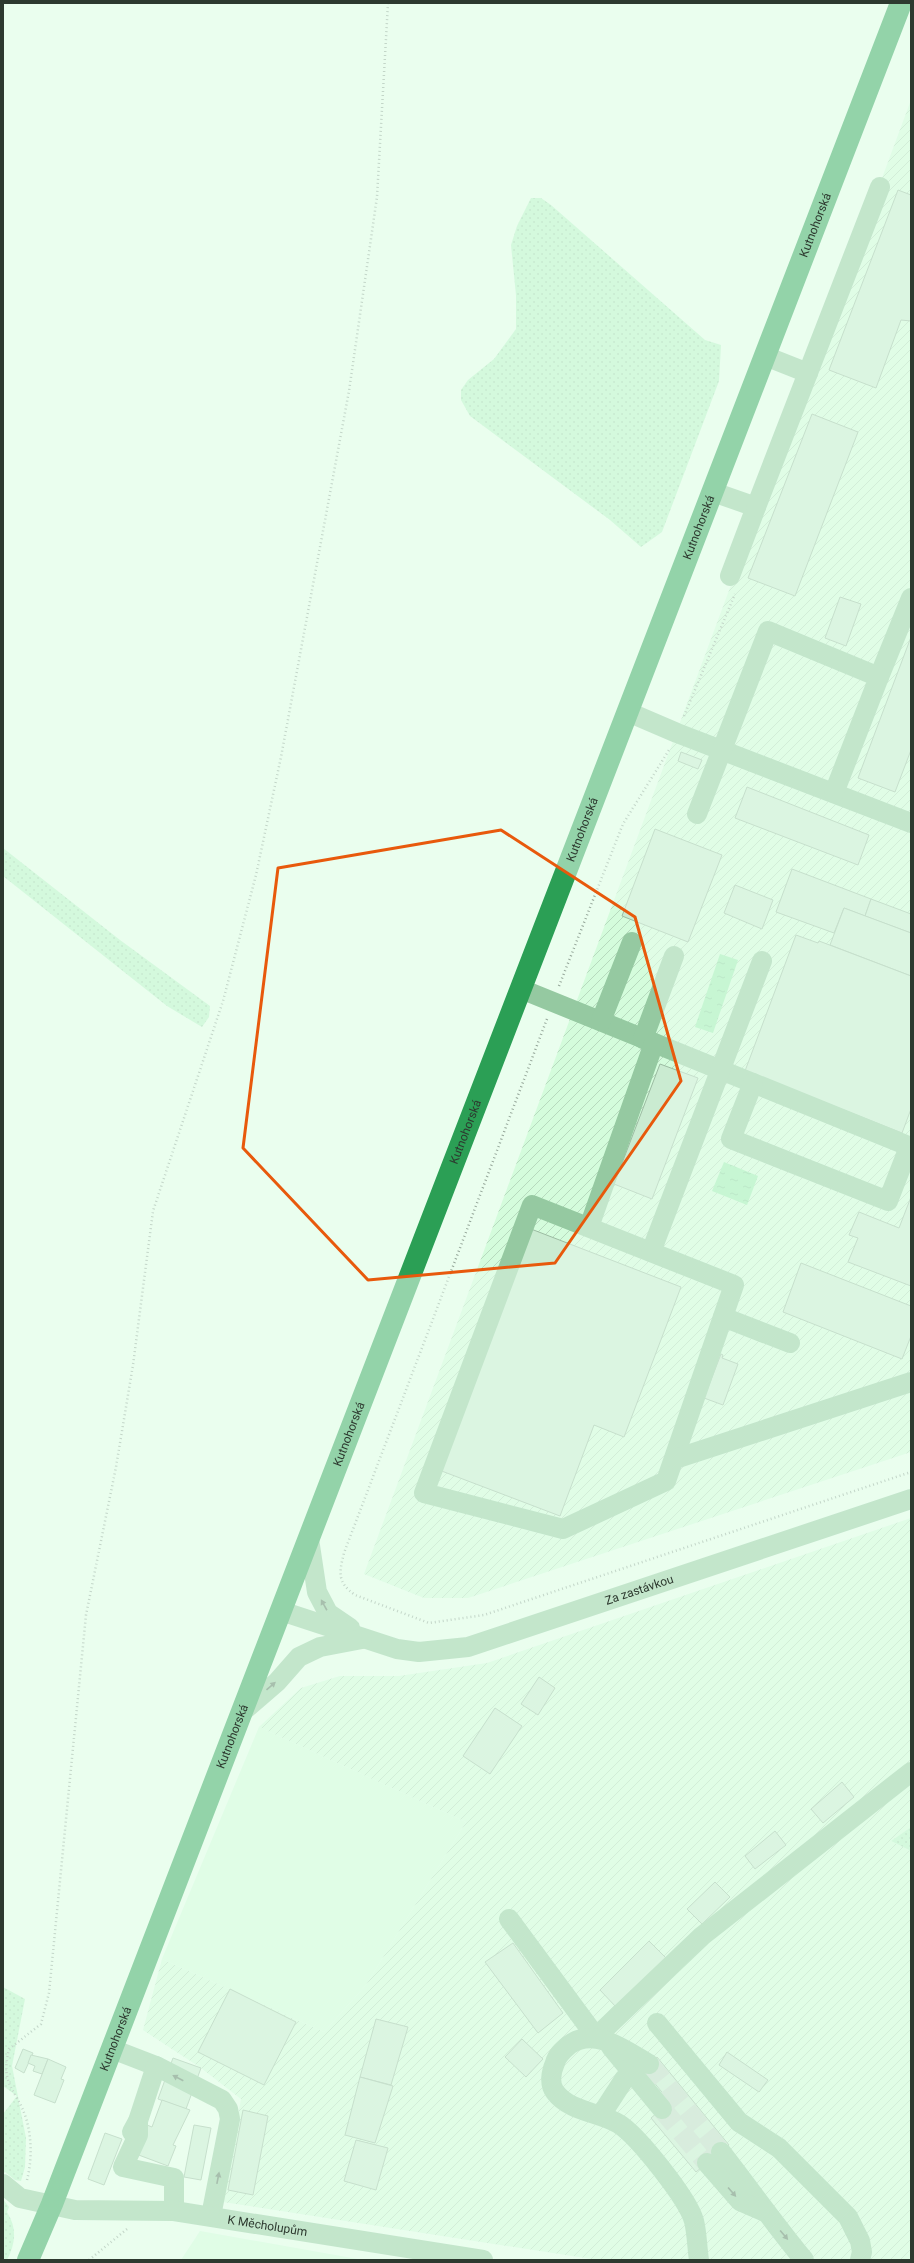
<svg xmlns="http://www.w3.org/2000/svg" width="914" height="2263" font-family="Roboto,sans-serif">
<defs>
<pattern id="industrial-furrows" width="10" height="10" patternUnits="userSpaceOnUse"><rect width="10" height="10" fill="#d4fcdc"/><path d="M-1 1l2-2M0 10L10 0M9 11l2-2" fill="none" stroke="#b6d9bd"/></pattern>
<pattern id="grass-dots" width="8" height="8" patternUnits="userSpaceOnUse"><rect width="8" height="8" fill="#bbf4c8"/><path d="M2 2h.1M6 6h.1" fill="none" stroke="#a1d2ac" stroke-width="1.8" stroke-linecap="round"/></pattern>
<pattern id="water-ripples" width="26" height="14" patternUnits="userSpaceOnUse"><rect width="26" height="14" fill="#9deeb1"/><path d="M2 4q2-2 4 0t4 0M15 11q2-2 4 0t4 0" fill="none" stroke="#88cd99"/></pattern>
</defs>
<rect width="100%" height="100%" fill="#eafeee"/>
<g fill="#d4fcdc">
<polygon points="259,1727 466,1822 366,1985 324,2032 162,1959"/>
<polygon points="200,2231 363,2260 181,2260"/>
</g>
<g fill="url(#industrial-furrows)">
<polygon points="911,100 911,1452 468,1598 424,1598 364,1574"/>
<polygon points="911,1518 911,1827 891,1841 911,1851 911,2260 598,2260 223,2202 241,2099 201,2068 143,2030 162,1959 324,2032 366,1985 466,1822 259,1727 301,1688 340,1676 399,1676 487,1663"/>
</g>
<g fill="url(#grass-dots)">
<polygon points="531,198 541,198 551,205 705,340 721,345 719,381 662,532 641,547 610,520 470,416 461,400 461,390 468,380 494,359 516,329 516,295 511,245 517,226"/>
<polygon points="3,848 120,940 210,1006 209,1017 202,1027 167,1006 3,876"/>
<polygon points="911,1827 911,1851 891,1841"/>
<polygon points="3,1987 25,1999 12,2066 26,2138 25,2167 21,2181 15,2180 5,2172 3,2174 3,2114 17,2096 3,2086"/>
<path d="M 3,2199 L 9,2207 L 7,2212 C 17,2228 16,2243 7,2260 L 3,2260 Z"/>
</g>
<g fill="url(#water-ripples)">
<polygon points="720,954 738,960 713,1033 695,1027"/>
<polygon points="724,1162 758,1176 747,1205 712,1191"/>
</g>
<g fill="#caebd1" stroke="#9cbba2">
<polygon points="898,190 911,195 911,321 901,320 876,388 829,370"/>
<polygon points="812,414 858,432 795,596 748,578"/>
<polygon points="840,597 861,604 846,646 825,638"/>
<polygon points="911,637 911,750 895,792 858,778"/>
<polygon points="681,752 702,760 698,769 678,761"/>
<polygon points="747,787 869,835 858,865 735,818"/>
<polygon points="655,829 722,855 688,942 622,916"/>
<polygon points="792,869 871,899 865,916 844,908 834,933 776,912"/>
<polygon points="735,885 773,900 762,929 724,913"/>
<polygon points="871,899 911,914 911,933 865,916"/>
<polygon points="844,908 911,933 911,976 830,945"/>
<polygon points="796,935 818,943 819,941 911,976 911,1109 902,1133 745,1071"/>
<polygon points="660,1064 698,1078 652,1199 614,1184"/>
<polygon points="911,1197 911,1286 848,1262 858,1238 849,1235 859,1212 899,1228"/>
<polygon points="531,1229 681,1287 624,1437 594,1425 560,1516 439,1470"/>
<polygon points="801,1263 911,1306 911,1336 902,1359 783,1312"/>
<polygon points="721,1354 723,1355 722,1358 738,1364 723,1405 704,1398"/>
<polygon points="539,1677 555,1688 538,1715 521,1704"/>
<polygon points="495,1708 522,1726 490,1774 463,1756"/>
<polygon points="842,1782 854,1797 823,1823 811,1809"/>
<polygon points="775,1831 786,1845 755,1869 745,1856"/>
<polygon points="715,1882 730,1897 702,1924 687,1909"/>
<polygon points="649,1941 666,1958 616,2007 600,1990"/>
<polygon points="513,1943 563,2013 538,2033 485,1962"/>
<polygon points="230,1989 296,2022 264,2085 198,2052"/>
<polygon points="376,2019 408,2027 391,2085 360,2077"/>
<polygon points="522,2039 543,2059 526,2077 505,2057"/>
<polygon points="23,2049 33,2053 24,2073 15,2068"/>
<polygon points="727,2052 768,2080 759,2092 719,2065"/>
<polygon points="31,2055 48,2059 42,2074 33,2071 35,2066 28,2063"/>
<polygon points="657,2057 729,2145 696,2172 651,2118 670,2102 643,2069"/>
<polygon points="173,2058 201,2068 186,2109 158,2099"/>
<polygon points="48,2059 66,2067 61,2079 64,2080 55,2103 34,2095"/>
<polygon points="360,2077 393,2086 375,2143 345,2135"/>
<polygon points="162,2100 190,2110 173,2145 176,2146 168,2166 136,2154 147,2125 152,2127"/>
<polygon points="243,2110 268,2116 253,2195 228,2190"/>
<polygon points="194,2125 211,2128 201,2180 184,2177"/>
<polygon points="105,2133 122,2139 104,2185 88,2179"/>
<polygon points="356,2140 388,2148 376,2190 344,2181"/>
</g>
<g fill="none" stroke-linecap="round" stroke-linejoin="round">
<g stroke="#c4d7c8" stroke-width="20" stroke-dasharray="20 10" stroke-linecap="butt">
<polyline points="649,2064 721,2152"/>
<polyline points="662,2109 707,2163"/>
</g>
<g stroke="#96a79a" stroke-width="2.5" stroke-dasharray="1 3" stroke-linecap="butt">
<polyline points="684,716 735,594"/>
<polyline points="559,986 623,824 669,750"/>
<path d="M 547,1019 L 344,1553 C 339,1573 337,1582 355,1595 L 429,1623 L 484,1615 L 911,1472"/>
<path d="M 27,2180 C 32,2160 32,2138 26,2118 C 16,2088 0,2086 9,2049 L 41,2024 L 49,1993 L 86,1615 L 116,1467 L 133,1365 L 153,1211 L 223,1001 L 256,875 L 281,757 L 349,391 L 377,197 L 388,3"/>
<polyline points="89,2260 127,2229"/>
</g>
<g stroke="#95c9a1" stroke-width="20">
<polyline points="765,356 808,373"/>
<polyline points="713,492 756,507 730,576"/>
<polyline points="756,507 880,187"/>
<polyline points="879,677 911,598"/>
<polyline points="628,712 677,733 911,823"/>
<polyline points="697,814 768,631 879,677 834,793"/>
<polyline points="521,989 911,1147"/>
<polyline points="601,1021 632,942"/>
<polyline points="643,1039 674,956"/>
<polyline points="753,1083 731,1139 888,1201 909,1147"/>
<polygon points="532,1205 734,1285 666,1481 563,1529 424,1493"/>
<polyline points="589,1227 654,1043"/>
<polyline points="651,1252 762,961"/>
<polyline points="723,1317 790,1343"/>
<polyline points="675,1459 911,1382"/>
<polyline points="309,1539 317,1592 328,1613 350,1628"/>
<path id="s1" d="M 281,1611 L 397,1649 L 419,1652 L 468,1647 L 911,1499"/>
<polyline points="242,1712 277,1682 299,1657 320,1647 362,1639"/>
<polyline points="509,1919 596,2037 702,1936 911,1772"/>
<polyline points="657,2023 739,2122 779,2148 848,2217 860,2241 862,2252 860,2260"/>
<polyline points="611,2047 662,2109"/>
<polyline points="112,2049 156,2066 222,2100 228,2109 230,2119 211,2216"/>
<path d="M 649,2064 C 626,2051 595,2026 569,2045 C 563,2050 557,2055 555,2063 C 551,2072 549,2084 555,2092 C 570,2112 599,2112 619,2124 C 638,2136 688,2199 694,2221 C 697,2233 697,2247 699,2260"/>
<polyline points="601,2115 625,2078"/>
<polyline points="138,2121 138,2135 123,2167 174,2178 174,2211"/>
<polyline points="132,2132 138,2121 156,2066"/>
<path d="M 721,2152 C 749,2188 775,2225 804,2260"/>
<polyline points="707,2163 740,2201 763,2211"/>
<path id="s2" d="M 3,2184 L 20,2198 L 75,2210 L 174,2211 L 483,2260"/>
</g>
<path stroke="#2b9f55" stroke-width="22" id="s3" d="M 28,2260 L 52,2204 L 901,3"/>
</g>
<defs><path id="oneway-solid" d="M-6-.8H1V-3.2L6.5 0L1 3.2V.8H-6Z"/></defs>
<g fill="#57735d">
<use href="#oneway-solid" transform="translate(324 1605) rotate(-119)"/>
<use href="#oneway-solid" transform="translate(271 1686) rotate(-41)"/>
<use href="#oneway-solid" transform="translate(178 2078) rotate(-153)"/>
<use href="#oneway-solid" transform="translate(218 2178) rotate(-79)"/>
<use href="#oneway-solid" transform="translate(732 2192) rotate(49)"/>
<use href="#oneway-solid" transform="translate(784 2235) rotate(50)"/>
</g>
<path d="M0 0H914V2263H0ZM 501,830 L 635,917 L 681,1081 L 555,1263 L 368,1280 L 243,1148 L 278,868 Z" fill="#eafeee" fill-opacity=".55" fill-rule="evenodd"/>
<path fill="none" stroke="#e8590c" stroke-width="3" stroke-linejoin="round" d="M 501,830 L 635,917 L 681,1081 L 555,1263 L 368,1280 L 243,1148 L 278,868 Z"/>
<g text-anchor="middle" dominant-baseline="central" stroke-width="3" stroke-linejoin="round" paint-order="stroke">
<g font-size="12" fill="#2d392f" stroke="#eafeee">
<text stroke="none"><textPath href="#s3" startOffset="2182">Kutnohorská</textPath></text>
<text stroke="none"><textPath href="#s3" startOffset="1858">Kutnohorská</textPath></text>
<text stroke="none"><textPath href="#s3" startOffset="1534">Kutnohorská</textPath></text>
<text stroke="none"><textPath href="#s3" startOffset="1210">Kutnohorská</textPath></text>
<text stroke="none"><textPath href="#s3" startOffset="886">Kutnohorská</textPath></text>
<text stroke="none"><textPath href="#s1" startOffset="374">Za zastávkou</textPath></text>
<text stroke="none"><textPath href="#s3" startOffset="562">Kutnohorská</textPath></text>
<text stroke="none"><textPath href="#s3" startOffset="238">Kutnohorská</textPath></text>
<text stroke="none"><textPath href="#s2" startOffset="272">K Měcholupům</textPath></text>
</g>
</g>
<rect width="914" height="2263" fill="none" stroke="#2d392f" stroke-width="8"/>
</svg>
